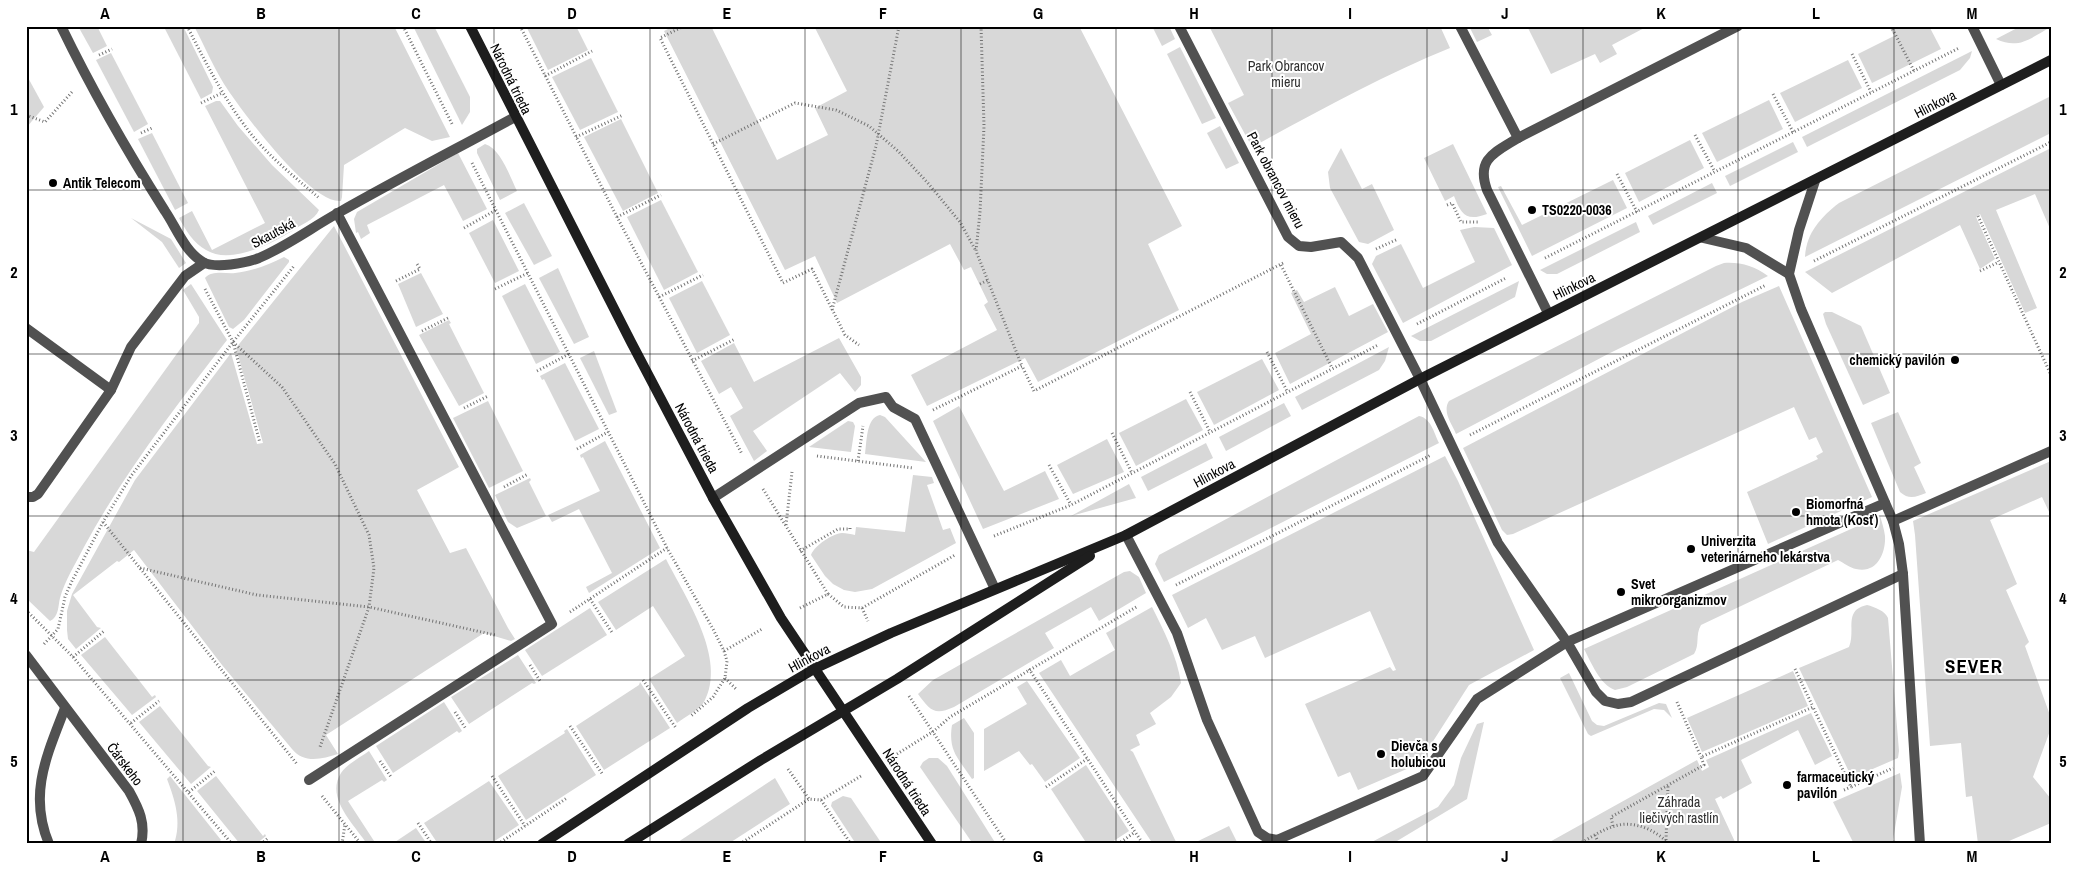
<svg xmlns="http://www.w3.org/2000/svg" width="2077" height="870" font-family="'Archivo Narrow',sans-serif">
<rect width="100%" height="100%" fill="#fff"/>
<g fill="#d8d8d8">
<polygon points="78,26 97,26 107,46 93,53"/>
<polygon points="183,26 213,87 212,93 201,99 164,27"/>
<path d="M 194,26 L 394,26 L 450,137 L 432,141 L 405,128 L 344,165 L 342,197 L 341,201 C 311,205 240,109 224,84 C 213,66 204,45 194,26 Z"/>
<polygon points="413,26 434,26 470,97 470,112 462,125"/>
<polygon points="526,26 576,26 588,50 548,70"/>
<polygon points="674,26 711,26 777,160 828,135 815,108 847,91 814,26 1079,26 1182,226 1148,244 1179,310 1038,382 1025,358 927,406 911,375 997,330 984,305 988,302 971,267 964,270 950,244 837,303 815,256 785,270 664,31"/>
<polygon points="1152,26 1169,26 1175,39 1162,46"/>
<path d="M 1209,26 L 1440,26 L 1450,48 C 1381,76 1317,112 1252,147 L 1228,103 L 1244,95 Z"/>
<polygon points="1469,26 1487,26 1492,35 1477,42"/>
<polygon points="1527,26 1648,26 1612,45 1617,54 1600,63 1595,54 1551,74"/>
<polygon points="1889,26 1929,26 1941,49 1872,83 1858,54 1894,36"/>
<path d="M 2021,26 L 2051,26 L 2051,27 C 2030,38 2019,50 1996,39 Z"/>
<polygon points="1180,47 1216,118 1202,124 1167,54"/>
<polygon points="1972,51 1970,58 1960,70 1807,147 1802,137"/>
<polygon points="111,53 148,124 134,132 96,60"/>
<polygon points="591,58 618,112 580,130 552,77"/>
<polygon points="1848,60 1862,88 1795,122 1780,93"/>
<polygon points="26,74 44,107 26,128"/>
<path d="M 2051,96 L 2051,133 L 1805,257 C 1806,233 1821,217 1839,203 Z"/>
<polygon points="1769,100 1783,129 1717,162 1702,133"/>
<path d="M 216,101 L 220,101 L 238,126 L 272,165 L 319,210 C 315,220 300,225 292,231 C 271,244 230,265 206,250 C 194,244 185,229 179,218 L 192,211 L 212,250 L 265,223 L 205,106 Z"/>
<polygon points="621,119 658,193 623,211 584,137"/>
<polygon points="1220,126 1239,163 1226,169 1207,133"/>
<polygon points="152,133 188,203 175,210 138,139"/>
<polygon points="1690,140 1704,168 1639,202 1625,173"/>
<polygon points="1793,142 1798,152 1730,186 1725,176"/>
<path d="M 485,144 C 501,149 510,177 517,191 L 500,200 L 477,153 L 477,149 Z"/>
<path d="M 1453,144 L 1487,214 C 1466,222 1461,214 1454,196 L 1445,201 L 1424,158 Z"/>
<polygon points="1341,148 1362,189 1372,184 1394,230 1368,244 1359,242 1330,188 1328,172"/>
<polygon points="2051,148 2051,231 2035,194 1996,210 2037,308 2025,313 1980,214 1976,217 1995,259 1980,269 1960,225 1832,293 1805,272"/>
<polygon points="458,153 487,209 463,221 444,185 367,225 370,233 361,239 358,232 356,233 354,219 357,212"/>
<polygon points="1613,180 1627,208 1532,256 1498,187 1501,186 1522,225"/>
<polygon points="1712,183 1717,193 1653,225 1648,216"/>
<polygon points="661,200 698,272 664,290 627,217"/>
<polygon points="524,203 552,256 534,265 505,213"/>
<polygon points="131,218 171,239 186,263 179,268 162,242"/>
<polygon points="493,220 519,271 495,283 469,233"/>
<polygon points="1636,222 1640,232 1557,274 1547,274 1540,270"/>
<path d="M 334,226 L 459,467 L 417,490 L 450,553 L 466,548 L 508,628 L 515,639 L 511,641 L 484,633 L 326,735 L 338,754 C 322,759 304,764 292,749 L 222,665 L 134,550 L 119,562 L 117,561 L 73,595 L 97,627 L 101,628 L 76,649 L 68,639 L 67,630 L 67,611 L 72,594 L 135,480 L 231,353 L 257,444 L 263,443 L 236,348 Z"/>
<polygon points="1474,227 1494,228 1512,265 1403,323 1372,264 1376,256 1401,244 1423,288 1475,262 1460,230"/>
<path d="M 284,257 L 289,260 L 289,262 L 244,320 L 233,329 L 229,327 L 205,278 C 212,270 226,274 235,273 C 252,271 269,265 284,257 Z"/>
<path d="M 1724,263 C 1741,262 1754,266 1768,276 L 1610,353 L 1456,434 C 1452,424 1442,412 1449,401 L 1716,266 Z"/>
<polygon points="558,268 589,337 574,344 539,278"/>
<polygon points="421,273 443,314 416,327 398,284"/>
<polygon points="702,281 730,335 697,353 669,298"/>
<polygon points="1519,281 1515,297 1431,341 1420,341 1411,336"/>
<path d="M 191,284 L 227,340 C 176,406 124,473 84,547 C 76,563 65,580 60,598 C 58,606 59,617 50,621 L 26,598 L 26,550 L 34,552 L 199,323 L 199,317 L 183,290 Z"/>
<polygon points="525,284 560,352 536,364 502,296"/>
<polygon points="1779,286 1872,497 1768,544 1747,492 1818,459 1816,456 1823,452 1816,437 1809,440 1794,407 1513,534 1507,535 1502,530 1463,448 1742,302"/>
<polygon points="1335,287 1349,316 1373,304 1388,332 1290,384 1275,353 1311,334 1291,293 1297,290 1304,302"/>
<polygon points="1825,312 1832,312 1861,326 1890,393 1863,405 1826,324 1823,314"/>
<polygon points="449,320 451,323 449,324 484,393 459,406 419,335"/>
<polygon points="839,338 861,377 861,385 855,392 840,373 753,431 767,451 754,461 730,416 743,408 731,387 719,394 701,361 734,343 754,382"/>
<polygon points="1389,347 1385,361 1379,370 1302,410 1295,397"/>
<polygon points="594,351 617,412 609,415 580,358"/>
<polygon points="1262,359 1279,390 1214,425 1197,392"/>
<polygon points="565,363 599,429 575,441 544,379 542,380 540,376"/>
<polygon points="1186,399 1203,430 1136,466 1119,433"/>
<polygon points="488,401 523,471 489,488 453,418"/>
<polygon points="1284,403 1291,416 1226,451 1219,437"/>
<polygon points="959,406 1004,491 1045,471 1059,499 983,529 933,421"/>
<path d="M 1898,412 L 1921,463 L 1914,467 L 1926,493 C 1916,497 1909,500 1900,492 L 1871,423 Z"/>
<path d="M 880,415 L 885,417 L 926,462 L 865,454 C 867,441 866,418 880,415 Z"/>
<path d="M 1419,416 C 1431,418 1434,433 1439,443 L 1164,582 L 1155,564 L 1159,555 Z"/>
<polygon points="848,421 853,422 855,426 851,452 809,447"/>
<polygon points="1107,439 1124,472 1073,494 1057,465"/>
<polygon points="605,441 660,548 589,593 586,587 612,573 579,509 552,522 548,515 600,491 583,457 581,458 580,455"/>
<polygon points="1206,443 1213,458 1148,491 1141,477"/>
<polygon points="1445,456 1458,481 1534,650 1469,685 1430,746 1416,765 1358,790 1350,772 1338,777 1305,704 1390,667 1393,671 1396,670 1370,611 1265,658 1255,636 1222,650 1206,618 1188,628 1172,595"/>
<polygon points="2051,461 2051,516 2042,497 1990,520 2017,584 2006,590 2029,642 2025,646 2051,718 2051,728 2033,777 2051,799 2051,823 2002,844 1978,844 1972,796 1966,797 1961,743 1930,746 1915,535 1913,521"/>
<path d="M 913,475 L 932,477 L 934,483 L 927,485 L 943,530 L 950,528 L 956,543 L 872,589 L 855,592 L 844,590 L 833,584 L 825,576 L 811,555 C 815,545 832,534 842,533 C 846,533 851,534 855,535 L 856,527 L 905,532 Z"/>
<polygon points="530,478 531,480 529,482 546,516 517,528 508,522 495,495"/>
<polygon points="1129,484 1136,498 1071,516"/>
<path d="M 1880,516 C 1882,522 1884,529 1885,536 C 1886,553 1877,574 1856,569 C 1850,568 1844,563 1838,560 L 1701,625 C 1695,635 1700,645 1694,654 L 1627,687 L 1615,690 C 1600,685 1591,662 1584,649 Z"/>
<path d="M 666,559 C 685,597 728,659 704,702 C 699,710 685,717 677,723 L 649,679 L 685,656 L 653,606 L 616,630 L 598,602 Z"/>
<path d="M 1130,571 L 1139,577 L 1146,593 L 1099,621 L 1091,607 L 1045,633 L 1054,648 L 954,707 C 934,716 930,710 918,694 L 933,680 L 1124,572 Z"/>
<path d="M 1867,605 C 1875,607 1885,611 1888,618 L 1899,751 L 1898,758 L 1852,778 L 1799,668 L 1849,647 C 1856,630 1843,610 1867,605 Z"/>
<path d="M 1152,607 C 1164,631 1177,656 1181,683 L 1171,697 L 1150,713 L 1156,724 L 1136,735 L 1140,745 L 1130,750 L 1133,752 L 1177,844 L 1153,844 L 1039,673 L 1061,660 L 1070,676 L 1115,650 L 1106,633 Z"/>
<polygon points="590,608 607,635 542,676 525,650"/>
<polygon points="105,637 152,697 155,695 156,697 132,715 81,655"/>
<polygon points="518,655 536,683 534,684 532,683 469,724 451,697"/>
<polygon points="1793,671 1808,706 1702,752 1687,718"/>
<polygon points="1569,673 1592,721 1597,725 1604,726 1659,703 1666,704 1672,718 1664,710 1654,709 1591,736 1588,734 1560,678"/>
<polygon points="1027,681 1080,758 1045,782 1032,764 1030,765 1019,751 984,771 984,729 1027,704 1017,687"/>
<polygon points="640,682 670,728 604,770 576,726 639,685"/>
<polygon points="444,702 462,731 459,733 457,731 393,773 376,746"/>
<polygon points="160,706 208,766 211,767 191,784 139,722"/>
<polygon points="1811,713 1832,756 1815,765 1798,730 1741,760 1752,783 1723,799 1721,796 1715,799 1736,844 1546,844 1697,760 1702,771 1709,767 1706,760"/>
<path d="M 964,718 L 974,733 L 974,778 L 972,779 C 958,758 948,751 952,725 Z"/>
<polygon points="1484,722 1467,799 1392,844 1368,844 1438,807 1454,785 1461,758 1477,724"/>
<polygon points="567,729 596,775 526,820 498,776 565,733 564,731"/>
<path d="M 369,751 L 387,780 L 384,782 L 382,780 L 348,801 L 376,844 L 367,844 C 354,824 325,798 341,773 C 347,764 361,757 369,751 Z"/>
<polygon points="929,758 938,758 947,766 996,844 973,844 920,767 923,762"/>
<polygon points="1086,765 1129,831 1109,844 1087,844 1051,789"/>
<polygon points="1900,773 1902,787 1893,840 1904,844 1854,844 1833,802"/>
<path d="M 170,776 L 221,840 L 216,844 L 174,844 C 182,822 175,800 167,779 Z"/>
<polygon points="216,776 263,836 265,834 266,836 256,844 240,844 197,791"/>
<polygon points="775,778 790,804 728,844 675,844"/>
<polygon points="489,781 519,825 490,844 438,844 424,823"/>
<polygon points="843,796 851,798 882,844 856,844 831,806 832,802"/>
<polygon points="1229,826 1238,844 1192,844"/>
<polygon points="416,828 427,844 392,844"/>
</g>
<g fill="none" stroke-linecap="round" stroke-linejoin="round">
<g stroke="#737373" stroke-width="3" stroke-dasharray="1 2.5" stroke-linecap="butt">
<path d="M 187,26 C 205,61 222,95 245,126 C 265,154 294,176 319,198"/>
<polyline points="403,26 453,126"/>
<polyline points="520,26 617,217 742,454"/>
<polyline points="684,26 660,38 783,283 812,269 845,335 859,345"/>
<polyline points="981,26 984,126 980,212 976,251 1022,366"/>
<polyline points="1891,26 1914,71"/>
<polyline points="1852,54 1871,92"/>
<polyline points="99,55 112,49"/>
<polyline points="545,76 592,51"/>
<polyline points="1773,94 1793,132"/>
<polyline points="201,103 222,93"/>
<polyline points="26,115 45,122 72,92"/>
<polyline points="141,133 152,128"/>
<polyline points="1695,135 1715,172"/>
<polyline points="576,137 623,115"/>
<polyline points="713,144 795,103 836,110 869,126 898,151 927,182 960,222 976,251"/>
<polyline points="472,163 667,548 713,629 724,651 727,661 725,678 713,697 691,716"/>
<polyline points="1617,174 1637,212"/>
<polyline points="1447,205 1452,203 1461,222 1479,222"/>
<polyline points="1978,216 2051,375"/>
<polyline points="617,217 661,195"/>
<polyline points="464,228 496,210"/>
<polyline points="1376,249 1398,239"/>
<polyline points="1545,258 1959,48"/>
<polyline points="1814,261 2051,142"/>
<polyline points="1281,265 1332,368"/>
<polyline points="1980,271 1999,262"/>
<polyline points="396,281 420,269 417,264"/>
<polyline points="980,284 988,280"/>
<polyline points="205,289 233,342 260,443"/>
<polyline points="495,289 528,273"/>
<polyline points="659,297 703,275"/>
<polyline points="832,310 876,146 899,26"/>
<polyline points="1417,324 1506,278"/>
<polyline points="422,331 448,318"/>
<polyline points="233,342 282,387 335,464 369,535 374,568 369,607 320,747"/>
<polyline points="1267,352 1287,391"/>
<polyline points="692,361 735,339"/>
<polyline points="537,371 569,354"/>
<polyline points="1190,392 1210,432"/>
<polyline points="464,408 488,396"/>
<polyline points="933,410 1022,366 1034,391 1285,262"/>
<polyline points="1112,433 1132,473"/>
<polyline points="1470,435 1766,285"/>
<polyline points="577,449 608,432"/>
<polyline points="817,456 913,468"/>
<polyline points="858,461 863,426"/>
<polyline points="1049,465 1071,505"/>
<polyline points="504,487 528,474"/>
<polyline points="763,489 828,594"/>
<polyline points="103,522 297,764"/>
<polyline points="786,525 792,472"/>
<polyline points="994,536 1071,505 1378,345"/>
<polyline points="800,551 838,529 850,529 850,526"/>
<polyline points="140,568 257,595 369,607 495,635"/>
<polyline points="1176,585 1431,455"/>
<polyline points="590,599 613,634"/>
<polyline points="800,608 828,594 844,607 862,608 955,555"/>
<polyline points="862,608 868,621"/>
<polyline points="26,610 73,657 232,844"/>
<polyline points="570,612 667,548"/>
<polyline points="44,644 58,629 65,597 71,583 103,522 131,476 233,342 294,266"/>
<polyline points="724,651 762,629"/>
<polyline points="73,657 104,631"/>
<polyline points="530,665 540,681"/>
<polyline points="1029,669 1143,844"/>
<polyline points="1795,669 1813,707"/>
<polyline points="725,678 737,690"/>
<polyline points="643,680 676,728"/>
<polyline points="909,696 1007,844"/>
<polyline points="1677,702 1701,757"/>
<polyline points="455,712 466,729"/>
<polyline points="131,723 159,701"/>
<polyline points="570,726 603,775"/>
<polyline points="897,754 934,731 950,717 1138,606"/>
<polyline points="380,761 391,777"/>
<polyline points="788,769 809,799"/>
<polyline points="492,776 525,826"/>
<polyline points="1046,787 1087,759"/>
<polyline points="1844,790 1851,787"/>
<polyline points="189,792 215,771"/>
<polyline points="322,796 361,844"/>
<polyline points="821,800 861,776"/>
<polyline points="418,823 432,844"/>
<polyline points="1613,826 1611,817 1704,765 1701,757 1813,707 1851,787 1893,768"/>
<polyline points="1595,835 1599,844"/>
<polyline points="1666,840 1668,786"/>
<polyline points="261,844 268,838"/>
<polyline points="342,844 345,824"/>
<polyline points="498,844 567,798"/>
<polyline points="740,844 809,799 821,800 851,844"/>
<polyline points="1118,844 1135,832"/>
<path d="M 1579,844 C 1590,838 1603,829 1615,826 C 1634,820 1656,830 1669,844"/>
</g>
<g stroke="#515151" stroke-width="10">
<path d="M 61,26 C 92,90 127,151 165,211 C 176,227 185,252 203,262 C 215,269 246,263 259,258 C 287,246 311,228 338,213 C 396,180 456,149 515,117"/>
<polyline points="1179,26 1288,237 1299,246 1311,247 1341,242 1358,258 1420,379 1498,543 1567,642 1596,692 1605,701 1618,704 1631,702 1903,574"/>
<path d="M 1460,26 L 1518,138 C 1494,153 1476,159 1487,190 L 1548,313"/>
<polyline points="1972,26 2001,85"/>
<polyline points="1518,138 1738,26"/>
<polyline points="1815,181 1799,230 1789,274 1801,309 1893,521 1899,544 1903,574 1920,844"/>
<polyline points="1703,238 1746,248 1789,274"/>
<polyline points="26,328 111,390 38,494 33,497 26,497"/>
<polyline points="111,390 131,347 185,276 204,263"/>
<polyline points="713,498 859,403 886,397 893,407 915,419 995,589"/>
<polyline points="1893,521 2051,451"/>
<polyline points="1126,535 1177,633 1207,720 1258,832 1267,838 1277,840 1423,776 1477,699 1567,642 1885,503"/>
<polyline points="309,780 552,624 337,213"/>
</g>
<g stroke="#515151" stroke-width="10">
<path d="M 26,655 L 129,791 C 139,809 146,823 141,844"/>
<path d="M 49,844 C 28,794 47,755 65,708"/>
</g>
<g stroke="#1e1e1e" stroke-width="10">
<polyline points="470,26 631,342 713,498 781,618 932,844"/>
<polyline points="542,844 748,708 814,669 891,633 1126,535 1420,379 2051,60"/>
<polyline points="628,844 761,760 897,679 1090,556"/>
</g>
</g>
<path fill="none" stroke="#000" stroke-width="1" stroke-opacity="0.55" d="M 183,26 L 183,844M 339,26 L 339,844M 494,26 L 494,844M 650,26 L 650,844M 805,26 L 805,844M 961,26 L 961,844M 1116,26 L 1116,844M 1272,26 L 1272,844M 1427,26 L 1427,844M 1583,26 L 1583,844M 1738,26 L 1738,844M 1894,26 L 1894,844M 26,190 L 2051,190M 26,354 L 2051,354M 26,516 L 2051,516M 26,680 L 2051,680"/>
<g fill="#000" stroke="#fff" stroke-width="2">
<circle cx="53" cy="183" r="5"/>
<circle cx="1532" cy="210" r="5"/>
<circle cx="1955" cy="360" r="5"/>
<circle cx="1796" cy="512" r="5"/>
<circle cx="1691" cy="549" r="5"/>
<circle cx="1621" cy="592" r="5"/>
<circle cx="1381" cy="754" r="5"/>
<circle cx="1787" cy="785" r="5"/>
</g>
<g text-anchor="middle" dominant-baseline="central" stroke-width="4" stroke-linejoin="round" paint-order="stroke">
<g font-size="14" fill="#2f2f2f" stroke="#fff">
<text x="1286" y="66">Park Obrancov<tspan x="1286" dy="16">mieru</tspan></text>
<text x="1679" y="802">Záhrada<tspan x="1679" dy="16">liečivých rastlín</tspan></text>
</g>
<g font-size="14" fill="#000" stroke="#fff">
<text transform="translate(511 79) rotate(64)">Národná trieda</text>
<text transform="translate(1935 104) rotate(-27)">Hlinkova</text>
<text transform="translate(1276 180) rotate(62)">Park obrancov mieru</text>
<text transform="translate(273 233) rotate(-28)">Skautská</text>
<text transform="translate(1574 286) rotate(-26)">Hlinkova</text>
<text transform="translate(697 438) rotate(62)">Národná trieda</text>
<text transform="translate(1214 473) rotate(-28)">Hlinkova</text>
<text transform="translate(809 658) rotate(-28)">Hlinkova</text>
<text transform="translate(125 764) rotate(53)">Čárskeho</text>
<text transform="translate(907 782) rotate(57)">Národná trieda</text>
</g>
<g font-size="14" font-weight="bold" fill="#000" stroke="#fff" text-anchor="start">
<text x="63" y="183">Antik Telecom</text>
<text x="1542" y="210">TS0220-0036</text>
<text x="1945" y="360" text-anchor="end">chemický pavilón</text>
<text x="1806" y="504">Biomorfná<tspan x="1806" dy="16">hmota (Kosť)</tspan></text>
<text x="1701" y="541">Univerzita<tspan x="1701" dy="16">veterinárneho lekárstva</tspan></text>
<text x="1631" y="584">Svet<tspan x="1631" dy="16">mikroorganizmov</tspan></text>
<text x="1391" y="746">Dievča s<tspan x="1391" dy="16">holubicou</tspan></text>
<text x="1797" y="777">farmaceutický<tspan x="1797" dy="16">pavilón</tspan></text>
</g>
<g font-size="19" font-weight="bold" letter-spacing="1" fill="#000" stroke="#fff">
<text x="1974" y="666">SEVER</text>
</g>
</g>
<rect width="2077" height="870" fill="none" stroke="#ffffff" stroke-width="55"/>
<rect x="28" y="28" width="2022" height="814" fill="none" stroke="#000" stroke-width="2"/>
<g font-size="16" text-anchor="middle" font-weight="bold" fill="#000">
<text x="105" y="19">A</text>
<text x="261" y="19">B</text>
<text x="416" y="19">C</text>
<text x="572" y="19">D</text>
<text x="727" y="19">E</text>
<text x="883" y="19">F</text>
<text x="1038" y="19">G</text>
<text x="1194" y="19">H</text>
<text x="1350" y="19">I</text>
<text x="1505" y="19">J</text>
<text x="1661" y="19">K</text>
<text x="1816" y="19">L</text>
<text x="1972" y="19">M</text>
<text x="14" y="115">1</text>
<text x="2063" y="115">1</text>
<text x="14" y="278">2</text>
<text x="2063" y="278">2</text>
<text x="14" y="441">3</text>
<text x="2063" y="441">3</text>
<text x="14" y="604">4</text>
<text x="2063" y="604">4</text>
<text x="14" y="767">5</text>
<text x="2063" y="767">5</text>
<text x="105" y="862">A</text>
<text x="261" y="862">B</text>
<text x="416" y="862">C</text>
<text x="572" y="862">D</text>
<text x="727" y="862">E</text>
<text x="883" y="862">F</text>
<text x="1038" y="862">G</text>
<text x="1194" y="862">H</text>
<text x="1350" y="862">I</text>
<text x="1505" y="862">J</text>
<text x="1661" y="862">K</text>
<text x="1816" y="862">L</text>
<text x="1972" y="862">M</text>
</g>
</svg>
